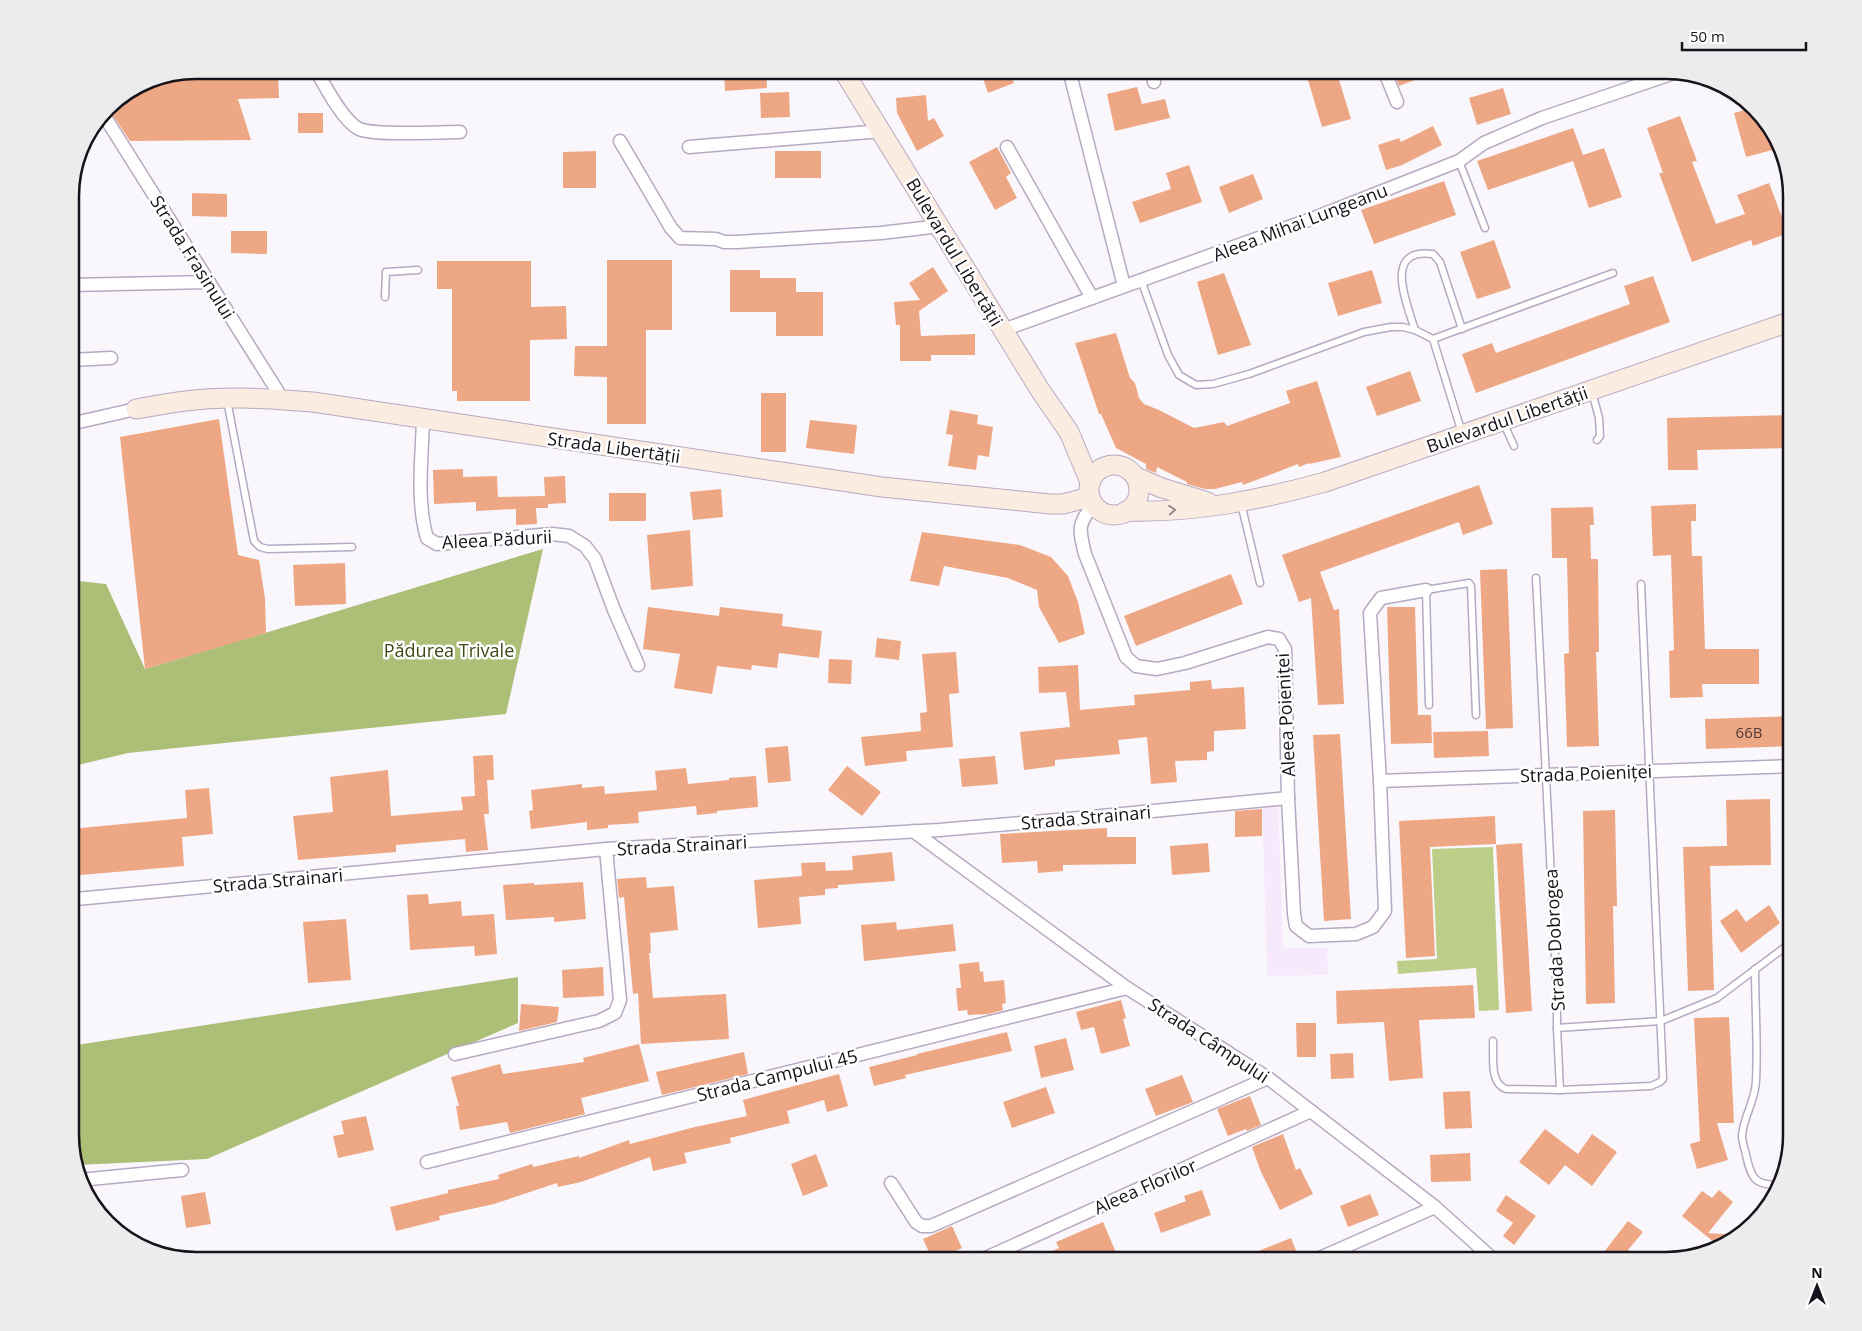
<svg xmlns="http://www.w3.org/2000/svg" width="1862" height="1331" font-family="'Open Sans',sans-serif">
<rect width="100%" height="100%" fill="#faf7fc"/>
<polygon fill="#f7e9fc" points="1262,798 1278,798 1283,948 1327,948 1328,975 1267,976"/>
<polygon fill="#bdce89" points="1493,847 1499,1010 1479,1011 1476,968 1398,974 1397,961 1437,959 1432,849"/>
<g fill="#adbe77">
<polygon points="543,549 506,714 128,753 70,767 70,580 106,584 145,669"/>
<polygon points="518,977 518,1023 207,1159 76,1165 70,1143 70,1046"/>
</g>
<g fill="#eea785">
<polygon points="724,70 766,70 767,88 725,91"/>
<polygon points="980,70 1009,70 1014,83 988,93"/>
<polygon points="1305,70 1336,70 1351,119 1322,127"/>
<polygon points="1393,70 1438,70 1438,71 1399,86"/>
<polygon points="278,72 279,98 238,99 251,140 130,141 108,108 113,101 148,79 245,76 245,73"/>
<polygon points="1137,87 1142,104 1165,99 1170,118 1115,131 1107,94"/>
<polygon points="1503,88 1511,114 1477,125 1469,98"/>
<polygon points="789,92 790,117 761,118 760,93"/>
<polygon points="926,95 928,121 934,118 944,136 917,151 897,113 896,98"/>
<polygon points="1752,108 1771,130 1776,149 1746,157 1734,113"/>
<rect x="298" y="113" width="25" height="20"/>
<polygon points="1680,116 1697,161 1692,162 1716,224 1745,214 1737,195 1769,183 1788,233 1753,246 1751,240 1692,262 1659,173 1663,173 1647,128"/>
<polygon points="1433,126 1442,145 1402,165 1386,170 1378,145 1399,138 1401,142"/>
<polygon points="1573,128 1583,155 1604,148 1622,197 1589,208 1573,161 1488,190 1477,161"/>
<polygon points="997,147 1011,173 1006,177 1017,198 995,210 969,162"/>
<polygon points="596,151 596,188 563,188 563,152"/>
<rect x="775" y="151" width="46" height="27"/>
<polygon points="1189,165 1202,202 1140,223 1132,202 1171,189 1166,173"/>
<polygon points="1253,174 1263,199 1229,213 1219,187"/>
<polygon points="1444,181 1456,215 1374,244 1361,210"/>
<polygon points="192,193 227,194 227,217 192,216"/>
<polygon points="231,231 267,231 267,254 231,253"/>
<polygon points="1494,240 1511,288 1477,299 1460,252"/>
<polygon points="607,260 672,260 672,330 646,330 646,424 607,424 607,377 574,376 575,346 607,346"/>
<polygon points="437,261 531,261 531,307 566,306 567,339 530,340 530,401 457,401 457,391 452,391 452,289 437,289"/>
<polygon points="933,267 948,291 919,311 921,336 975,334 975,355 931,355 931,361 900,361 900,325 896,325 894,302 920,300 909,283"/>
<polygon points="730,270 760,270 760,278 796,278 796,292 823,292 823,336 776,336 776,312 730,312"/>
<polygon points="1372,270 1382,303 1338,316 1328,283"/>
<polygon points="1224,273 1251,345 1218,355 1197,282"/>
<polygon points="1653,276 1670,322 1476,393 1462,354 1492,343 1496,353 1630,304 1624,286"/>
<polygon points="1116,333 1130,378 1135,383 1139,398 1144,404 1159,410 1194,428 1224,422 1227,426 1290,403 1286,391 1317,381 1341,457 1309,464 1309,463 1299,467 1298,464 1243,485 1242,482 1215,489 1205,489 1187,484 1187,482 1157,467 1156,473 1146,469 1146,464 1116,448 1101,414 1099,414 1075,343"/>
<polygon points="1410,371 1421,401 1377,416 1366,387"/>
<rect x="761" y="393" width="25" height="59"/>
<polygon points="950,410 978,415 977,424 993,427 989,457 978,455 976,470 948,466 953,435 946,434"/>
<polygon points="1792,415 1792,448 1697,450 1698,470 1668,470 1667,418"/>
<polygon points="219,419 238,555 259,560 265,598 266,633 145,669 120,437"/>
<polygon points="810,420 857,425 854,454 806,448"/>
<polygon points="463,469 463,477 497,476 498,497 545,496 544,477 565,476 566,503 548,504 548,508 536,508 537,524 516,525 516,509 476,511 476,502 434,504 433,470"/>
<polygon points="1479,485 1493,524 1463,535 1459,522 1320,572 1334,610 1339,609 1344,704 1318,705 1311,598 1299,602 1282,555"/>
<polygon points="721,489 723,517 693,520 690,492"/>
<rect x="609" y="493" width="37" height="28"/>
<polygon points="1696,504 1696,521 1691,521 1692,556 1702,556 1705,649 1759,649 1759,684 1702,684 1703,697 1670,698 1669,651 1674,650 1671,555 1653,556 1651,506"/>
<polygon points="1593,507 1594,525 1590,525 1591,559 1598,559 1599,652 1596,652 1599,746 1567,747 1564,654 1569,653 1567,558 1552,558 1551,508"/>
<polygon points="690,530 693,586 651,590 647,535"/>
<polygon points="922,532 1020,545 1051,557 1068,576 1078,602 1085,634 1059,643 1039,607 1037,590 1008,578 944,566 939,586 910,581"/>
<polygon points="345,563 346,604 295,606 293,565"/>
<polygon points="1507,569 1513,728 1486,729 1480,570"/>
<polygon points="1231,574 1243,604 1136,646 1124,616"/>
<polygon points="648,607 719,616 720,607 783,614 782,626 822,631 819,658 779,653 777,668 752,665 751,670 717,666 712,694 674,688 680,654 643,649"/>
<polygon points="1387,607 1415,607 1418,715 1431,715 1432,743 1391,744"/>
<polygon points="877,638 901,641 899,660 875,657"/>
<polygon points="956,652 959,693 949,694 953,747 906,751 907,761 865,766 861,737 921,731 920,713 927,712 922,654"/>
<polygon points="829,659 852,660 851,684 828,683"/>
<polygon points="1078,665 1080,710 1135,705 1134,695 1190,690 1190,682 1211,680 1212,689 1244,687 1246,729 1214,731 1214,751 1207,752 1207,760 1175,761 1177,782 1151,784 1147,737 1118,740 1120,754 1055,760 1055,766 1024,770 1020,732 1070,727 1066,692 1039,693 1038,667"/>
<polygon points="1792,716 1792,746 1706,749 1705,719"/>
<polygon points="1488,731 1489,756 1434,758 1433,732"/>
<polygon points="1340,734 1351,919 1324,921 1313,735"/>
<polygon points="788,746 791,781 768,783 765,748"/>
<polygon points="493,755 494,780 487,780 489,814 484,814 488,850 466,852 465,839 396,845 396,852 298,860 293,816 333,812 330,777 388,770 391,816 463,810 461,797 475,796 473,756"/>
<polygon points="995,756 998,784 962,787 959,759"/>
<polygon points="847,766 881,792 862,816 828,790"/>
<polygon points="686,768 688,784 729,780 729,778 756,776 758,807 717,811 717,813 697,815 696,806 638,812 639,823 608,825 608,828 587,830 587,822 531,829 529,811 533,810 531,790 582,784 582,788 604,786 605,794 657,790 655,771"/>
<polygon points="209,788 213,834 182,837 184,866 70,876 70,829 187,818 185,790"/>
<polygon points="1770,799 1771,865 1710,866 1714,990 1688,991 1683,847 1727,846 1726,800"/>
<polygon points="1262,809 1262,836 1235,837 1235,811"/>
<polygon points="1615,810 1617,906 1613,906 1615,1003 1586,1004 1583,811"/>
<polygon points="1495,816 1496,844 1430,847 1435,956 1406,958 1399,821"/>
<polygon points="1107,828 1107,837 1136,837 1136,864 1063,865 1063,871 1038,873 1037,861 1002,863 1000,834"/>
<polygon points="1208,843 1210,872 1172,875 1170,846"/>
<polygon points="1522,843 1532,1011 1506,1013 1496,845"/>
<polygon points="892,852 895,881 838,885 838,888 825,889 825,895 799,897 801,924 758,928 754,880 802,876 801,863 825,862 826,871 853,870 852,856"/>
<polygon points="646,877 647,888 674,886 678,930 650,933 651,953 649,953 653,998 726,994 729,1039 641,1044 638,993 633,994 624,897 619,898 617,879"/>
<polygon points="583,882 586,919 554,922 554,917 506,920 503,885 534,883 534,885"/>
<polygon points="428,894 429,904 461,901 462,916 494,914 497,954 475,956 474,946 410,950 407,895"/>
<polygon points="1769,905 1780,923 1741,953 1720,921 1737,909 1746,922"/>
<polygon points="346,919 351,980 308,983 303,922"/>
<polygon points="896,922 897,930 953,924 956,951 864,961 861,925"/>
<polygon points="979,962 980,972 983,971 984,982 1004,980 1006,1003 1002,1004 1003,1010 989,1014 968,1015 967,1010 958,1011 956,988 961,988 959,964"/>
<polygon points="603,967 604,996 563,998 562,970"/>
<polygon points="1473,985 1475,1018 1419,1020 1423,1078 1389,1081 1384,1022 1337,1024 1336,991"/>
<polygon points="1121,1000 1126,1018 1123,1019 1130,1046 1101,1054 1094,1027 1081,1030 1076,1012"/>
<polygon points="521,1004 559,1007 557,1022 519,1031"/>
<polygon points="1729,1017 1734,1123 1717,1123 1728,1160 1697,1169 1690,1144 1700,1141 1694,1018"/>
<polygon points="1296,1023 1316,1023 1316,1057 1297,1057"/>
<polygon points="1007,1032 1012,1051 905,1075 906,1078 874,1086 869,1067 917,1055 917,1054"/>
<polygon points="1066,1038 1074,1070 1041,1078 1034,1046"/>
<polygon points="639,1044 649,1081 581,1098 585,1114 510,1133 507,1122 460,1130 456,1106 459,1106 451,1077 500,1064 503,1074 584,1062 583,1058"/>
<polygon points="744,1052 748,1074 662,1095 656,1072"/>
<polygon points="1353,1053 1354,1078 1331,1079 1330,1054"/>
<polygon points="839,1074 848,1106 827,1112 824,1100 787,1111 790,1123 730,1138 731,1143 684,1153 687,1163 653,1171 650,1157 581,1182 558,1187 557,1183 494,1204 439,1216 440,1220 396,1231 390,1207 448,1193 448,1190 499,1179 498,1175 532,1164 533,1167 579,1156 579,1158 629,1140 630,1144 695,1127 747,1116 743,1100"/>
<polygon points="1182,1075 1193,1102 1156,1116 1145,1089"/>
<polygon points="1046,1087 1055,1113 1012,1128 1003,1102"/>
<polygon points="1470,1091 1472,1128 1445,1129 1443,1092"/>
<polygon points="1250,1096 1261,1125 1247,1131 1246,1129 1228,1136 1217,1109"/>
<polygon points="366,1116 374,1150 338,1158 333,1136 344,1134 341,1121"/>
<polygon points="1545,1129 1578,1154 1592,1134 1617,1152 1592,1186 1565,1165 1549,1185 1519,1162"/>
<polygon points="1283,1134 1296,1170 1300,1168 1313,1194 1280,1210 1261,1172 1252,1147"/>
<polygon points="1470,1153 1471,1181 1431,1182 1430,1155"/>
<polygon points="816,1154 828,1186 803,1196 791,1164"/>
<polygon points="1202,1190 1211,1215 1161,1233 1154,1213 1186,1201 1184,1196"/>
<polygon points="1719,1190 1733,1202 1708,1233 1737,1235 1721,1248 1682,1216 1702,1191 1712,1198"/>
<polygon points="205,1192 211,1224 186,1228 181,1196"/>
<polygon points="1370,1194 1379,1215 1348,1227 1340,1206"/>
<polygon points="1506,1195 1536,1216 1514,1245 1503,1236 1513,1223 1496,1211"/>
<polygon points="1628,1221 1643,1232 1628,1250 1643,1261 1597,1261"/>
<polygon points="1103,1222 1117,1255 1103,1261 1030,1261 1059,1248 1056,1242"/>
<polygon points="952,1226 962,1248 933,1261 923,1239"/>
<polygon points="1291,1238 1300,1261 1236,1261 1236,1260"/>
</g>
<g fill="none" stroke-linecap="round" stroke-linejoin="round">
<defs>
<g id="lane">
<polyline points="1459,161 1485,228"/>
<polyline points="1141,280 1168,355 1179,375 1196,385 1213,384 1249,374 1364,332 1391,327 1403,327 1415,330 1433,339 1462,433"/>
<polyline points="385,297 386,272 418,270"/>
<path d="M 1415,330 C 1407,304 1382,247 1433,254 L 1440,262 L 1462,329"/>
<polyline points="1433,339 1613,273"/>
<polyline points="1592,392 1599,418 1600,436 1597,440"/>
<polyline points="227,400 254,541 260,547 268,549 352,547"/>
<polyline points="1503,422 1514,446"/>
<polyline points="1241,503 1260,583"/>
<polyline points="1536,578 1557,997 1557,1028 1661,1021 1717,998 1792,942"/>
<polyline points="1429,705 1426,590 1469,583 1471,586 1476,715"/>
<path d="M 1755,969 C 1755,1006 1758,1043 1756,1080 C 1756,1100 1743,1117 1742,1136 C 1742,1142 1745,1149 1746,1155 C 1751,1178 1755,1187 1781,1184"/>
<polyline points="1557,1028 1560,1090"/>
<path d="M 1493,1041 C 1494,1057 1489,1083 1506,1089 L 1560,1090 L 1651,1086 L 1660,1082 L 1663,1079 L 1641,584"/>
</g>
<g id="street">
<path d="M 316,70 C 325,86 343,121 359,129 C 376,136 438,132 460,132"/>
<polyline points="1069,70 1124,286"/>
<polyline points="1152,70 1154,82"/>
<polyline points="1384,70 1397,102"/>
<polyline points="103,114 283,400"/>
<polyline points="620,141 671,228 680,238 716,239 724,242 737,242 881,233 940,226"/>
<polyline points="689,147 882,131"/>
<polyline points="1007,147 1092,298"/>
<polyline points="70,285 209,282"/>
<polyline points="1003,330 1314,218 1459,161 1484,143 1542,118 1677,72"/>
<polyline points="70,360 111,358"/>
<path d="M 423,419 C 422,458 416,500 427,538 L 437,544 L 552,534 L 569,536 L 585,546 L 595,559 L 614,610 L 638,665"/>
<polyline points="70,424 136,409"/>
<path d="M 1094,505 C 1077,523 1079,530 1085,554 L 1126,657 L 1136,666 L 1157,669 L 1185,663 L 1268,637 L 1279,639 L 1285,649 L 1288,798 L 1294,914 L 1296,926 L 1309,936 L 1356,934 L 1373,927 L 1385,911 L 1380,781 L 1370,613 L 1381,598 L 1426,590"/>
<polyline points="1380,781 1792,766"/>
<polyline points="913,831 1127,988 1268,1078 1435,1207 1495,1261"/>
<polyline points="76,899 606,849 939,830 1091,817 1288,798"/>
<polyline points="455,1054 599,1021 615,1013 620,1000 606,849"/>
<polyline points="427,1162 1127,988"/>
<polyline points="80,1180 182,1170"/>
<polyline points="891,1183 916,1222 922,1226 931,1226 1268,1078"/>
<polyline points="979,1261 1311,1111"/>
<polyline points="1313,1261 1435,1207"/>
</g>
<g id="secondary">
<polyline points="843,70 1040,390 1069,432 1090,482"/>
<path d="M 136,409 C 153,406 169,403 186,401 C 228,395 271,399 313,402 L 882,487 L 1050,504 L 1063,504 L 1090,497"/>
<circle cx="1114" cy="490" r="25"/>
<polyline points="1136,477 1162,488 1208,502"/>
<path d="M 1126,511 C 1194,513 1260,500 1325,482 L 1792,321"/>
</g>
</defs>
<use href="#lane" stroke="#b7a9c1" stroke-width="9"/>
<use href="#street" stroke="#b7a9c1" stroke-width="15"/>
<use href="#secondary" stroke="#b7a9c1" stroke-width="21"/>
<use href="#lane" stroke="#fff" stroke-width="6"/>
<use href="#street" stroke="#fff" stroke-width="12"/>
<use href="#secondary" stroke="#fbece1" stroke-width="19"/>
</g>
<defs><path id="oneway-chevron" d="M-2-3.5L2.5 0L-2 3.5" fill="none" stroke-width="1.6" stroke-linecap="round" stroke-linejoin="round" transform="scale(1.25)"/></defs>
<use stroke="#948a88" href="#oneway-chevron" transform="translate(1172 510) rotate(-4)"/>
<g text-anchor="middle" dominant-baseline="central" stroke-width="5" stroke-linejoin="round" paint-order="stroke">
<g font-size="15" fill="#4d3736">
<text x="1749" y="732">66B</text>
</g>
<g font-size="18" fill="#17121b" stroke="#fff">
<text transform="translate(1300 222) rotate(-21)">Aleea Mihai Lungeanu</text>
<text transform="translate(955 252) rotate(59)">Bulevardul Libertății</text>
<text transform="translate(193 257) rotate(58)">Strada Frasinului</text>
<text transform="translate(1507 419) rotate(-19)">Bulevardul Libertății</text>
<text transform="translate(614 447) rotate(8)">Strada Libertății</text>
<text transform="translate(497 539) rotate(-3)">Aleea Pădurii</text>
<text transform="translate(1285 715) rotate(-93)">Aleea Poieniței</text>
<text transform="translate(1586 773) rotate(-2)">Strada Poieniței</text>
<text transform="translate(1086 817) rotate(-5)">Strada Strainari</text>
<text transform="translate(682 845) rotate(-3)">Strada Strainari</text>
<text transform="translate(278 880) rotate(-5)">Strada Strainari</text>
<text transform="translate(1554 940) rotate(-93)">Strada Dobrogea</text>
<text transform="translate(1209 1040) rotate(33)">Strada Câmpului</text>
<text transform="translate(777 1075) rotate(-14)">Strada Campului 45</text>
<text transform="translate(1145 1186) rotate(-24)">Aleea Florilor</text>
</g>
<g font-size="18" fill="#3e4814" stroke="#fff">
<text x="449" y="650">Pădurea Trivale</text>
</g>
</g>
<path d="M0 0H1862V1331H0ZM196 79H1666A117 117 0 0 1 1783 196V1135A117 117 0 0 1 1666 1252H196A117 117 0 0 1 79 1135V196A117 117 0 0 1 196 79Z" fill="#ececed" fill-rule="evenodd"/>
<path fill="none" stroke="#17121b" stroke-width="2.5" d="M196 79H1666A117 117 0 0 1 1783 196V1135A117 117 0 0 1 1666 1252H196A117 117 0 0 1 79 1135V196A117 117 0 0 1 196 79Z"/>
<g transform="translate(1817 1286)" stroke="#ffffff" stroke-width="4" paint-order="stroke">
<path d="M0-4L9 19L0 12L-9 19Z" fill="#17121b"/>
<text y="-8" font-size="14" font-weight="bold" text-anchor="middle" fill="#17121b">N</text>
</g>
<path d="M1682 42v8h124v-8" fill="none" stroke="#17121b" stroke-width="2.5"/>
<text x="1690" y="42" font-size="15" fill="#17121b" stroke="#ffffff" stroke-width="4" paint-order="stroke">50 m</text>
</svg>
